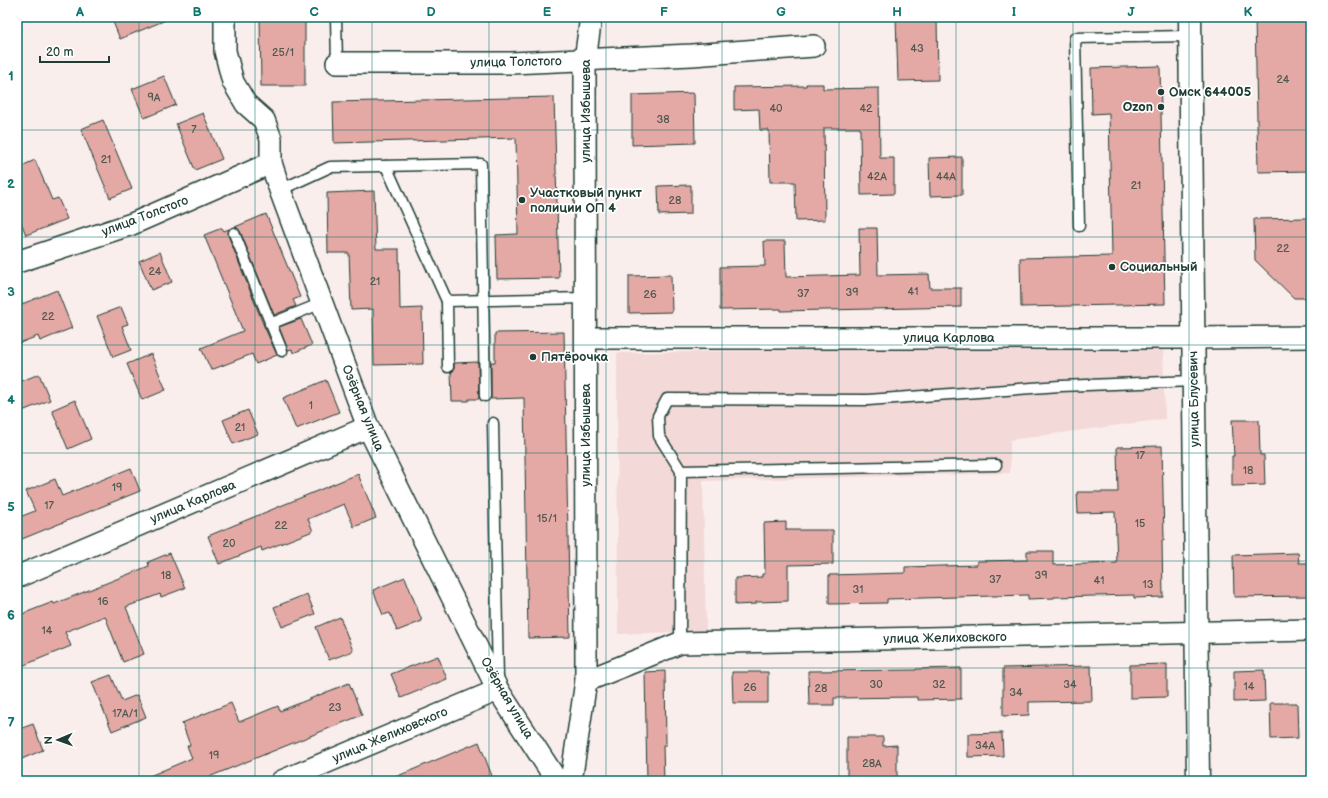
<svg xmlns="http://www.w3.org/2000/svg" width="1328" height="798" font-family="'Balsamiq Sans',sans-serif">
<rect width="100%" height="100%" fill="#faeeed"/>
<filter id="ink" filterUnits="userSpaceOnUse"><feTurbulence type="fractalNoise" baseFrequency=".025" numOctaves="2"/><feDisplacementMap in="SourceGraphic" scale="8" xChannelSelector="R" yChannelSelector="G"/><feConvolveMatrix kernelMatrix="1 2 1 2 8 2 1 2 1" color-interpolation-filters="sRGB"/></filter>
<g filter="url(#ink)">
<polygon fill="#f3d9d7" points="1163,344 1165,419 1010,440 1010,473 703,481 706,631 618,634 617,353"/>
<g fill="#e4a9a5" stroke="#1f3d34">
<polygon points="111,17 173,17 120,39"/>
<polygon points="260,17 305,17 305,86 261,86"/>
<polygon points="896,17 937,17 938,80 898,81"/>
<polygon points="1255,17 1309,17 1311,171 1258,172"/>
<polygon points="1160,66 1165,304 1021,307 1020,258 1112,256 1109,113 1092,114 1091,68"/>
<polygon points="164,76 176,105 144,118 132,89"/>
<polygon points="806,84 823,84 823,89 879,88 880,158 894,158 894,194 861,195 860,128 824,128 825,220 796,221 795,182 770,182 769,130 760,130 759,109 734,110 734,87 806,86"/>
<polygon points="694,93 695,143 632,145 632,95"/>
<polygon points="554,97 559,278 497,279 496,235 518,234 516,138 334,143 333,102"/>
<polygon points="203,113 222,159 195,170 176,124"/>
<polygon points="103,120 132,189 110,198 81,129"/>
<polygon points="962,157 962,195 930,196 929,158"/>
<polygon points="35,160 52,200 58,198 67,219 26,235 17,212 17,168"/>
<polygon points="691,185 691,214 659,215 658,186"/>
<polygon points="374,191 376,249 399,249 400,309 422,308 423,364 374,365 373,309 351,310 349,253 328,253 327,193"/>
<polygon points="266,214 300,297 293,300 296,306 274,315 240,231 235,227"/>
<polygon points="1307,218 1308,232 1311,235 1311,298 1294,298 1255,260 1254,219"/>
<polygon points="222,228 224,231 229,229 228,235 264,326 277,355 256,364 252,354 211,370 201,348 243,331 204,235"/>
<polygon points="859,228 877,228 878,275 929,274 930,288 961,288 961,307 781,311 781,309 720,310 720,267 765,266 764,241 785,241 786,277 860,275"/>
<polygon points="160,252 172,282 151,290 139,261"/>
<polygon points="671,275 672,312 629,313 629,276"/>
<polygon points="57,290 72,328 40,341 38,336 17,344 17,306"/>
<polygon points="121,307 128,324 122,326 131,350 113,357 97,316"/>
<polygon points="301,319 312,345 293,353 292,349 288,350 279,327"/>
<polygon points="564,332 570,637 528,638 524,398 491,399 491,362 495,362 495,333"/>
<polygon points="151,354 166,390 142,400 127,364"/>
<polygon points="478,362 479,399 469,399 469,401 452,401 451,373 454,370 454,363"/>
<polygon points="39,374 50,400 22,411 17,398 17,383"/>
<polygon points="326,380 339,412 296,429 283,398"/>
<polygon points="75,400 91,439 68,449 52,410"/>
<polygon points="248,410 258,434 233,444 223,420"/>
<polygon points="1232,420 1259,420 1260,455 1264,455 1265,485 1232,486 1232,456 1234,456"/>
<polygon points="1162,446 1164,540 1162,540 1163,597 1134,598 1134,595 1054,597 1054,598 1028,599 1028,595 887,599 887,603 829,604 829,575 905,573 905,567 977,565 977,561 1027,560 1027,551 1053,551 1053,565 1117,563 1115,512 1078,513 1077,492 1118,492 1117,447"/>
<polygon points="131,468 140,491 17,541 17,518 35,511 26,491 55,479 62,496"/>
<polygon points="358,474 376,518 354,527 344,504 308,519 313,531 262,551 261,547 219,564 208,536"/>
<polygon points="786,522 786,530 833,530 833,564 788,565 788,601 756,602 756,604 735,605 735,578 762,577 762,574 765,574 764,523"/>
<polygon points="170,553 185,588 161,597 160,594 126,607 144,654 123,662 105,616 65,632 71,646 17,668 17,616 53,602 54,604 149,566 148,562"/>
<polygon points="1298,553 1299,563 1311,563 1311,596 1234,597 1233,555"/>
<polygon points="405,577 422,621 397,631 390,613 383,615 373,590"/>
<polygon points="307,594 315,614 282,627 274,607"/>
<polygon points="340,617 353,651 329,660 316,627"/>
<polygon points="438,656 447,679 401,698 391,674"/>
<polygon points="1167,664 1167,697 1130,698 1130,665"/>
<polygon points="1091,666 1092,701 1029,702 1029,715 1003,716 1003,668"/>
<polygon points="961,668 961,699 917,700 917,697 834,698 834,705 809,705 808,671 916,670 916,669"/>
<polygon points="1264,670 1265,701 1234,702 1234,671"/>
<polygon points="665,671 666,745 663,745 664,781 647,781 645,672"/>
<polygon points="732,672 768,672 768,703 733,703"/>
<polygon points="111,675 122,701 137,695 146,717 112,731 92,682"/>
<polygon points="349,683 362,715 199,781 138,781 192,758 187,746 190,745 182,723 231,703 239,722 278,706 280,711"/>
<polygon points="1270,703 1297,703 1298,738 1271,739"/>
<polygon points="33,724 43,750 17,761 17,730"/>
<polygon points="1002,733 1003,756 968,757 968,734"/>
<polygon points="847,737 883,737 883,746 897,745 897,781 847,781"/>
<polygon points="479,742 492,776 479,781 386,781"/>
</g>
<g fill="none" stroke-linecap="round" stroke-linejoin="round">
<defs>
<g id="lane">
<polyline points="336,17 337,63"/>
<polyline points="386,166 447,301"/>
<polyline points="280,190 330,167 481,164 485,396"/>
<polyline points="1079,226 1075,38 1190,36"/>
<polyline points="234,233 282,351"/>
<polyline points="270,324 322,303"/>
<polyline points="448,367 447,301 586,298"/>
<polyline points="493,423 498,680"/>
<polyline points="681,471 996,465"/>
<polyline points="680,643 681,471 659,436 658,416 667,399 868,400 1060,386 1194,381"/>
</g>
<g id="street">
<polyline points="225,17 225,51 233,82 246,104 264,120 271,139 271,163 280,190 368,427 498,690 557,781"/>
<polyline points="337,63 511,63 692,55 814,46"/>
<polyline points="17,262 132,224 271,163"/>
<polyline points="586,338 1193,338 1311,337"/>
<polyline points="17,577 368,427"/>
<polyline points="586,681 680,643 1311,630"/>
<polyline points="282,781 498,690"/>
<polyline points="571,781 586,681 585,60 591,17"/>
</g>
<polyline id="secondary" points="1190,17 1198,781"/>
</defs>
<use href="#lane" stroke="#1f3d34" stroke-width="13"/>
<use href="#street" stroke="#1f3d34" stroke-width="24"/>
<use href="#secondary" stroke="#1f3d34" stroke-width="25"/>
<use href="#lane" stroke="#fff" stroke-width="10"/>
<use href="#street" stroke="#fff" stroke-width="21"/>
<use href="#secondary" stroke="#fff" stroke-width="22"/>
</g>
</g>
<path fill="none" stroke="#0f766e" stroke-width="1" stroke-opacity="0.55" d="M 139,17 L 139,781M 255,17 L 255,781M 372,17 L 372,781M 489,17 L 489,781M 606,17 L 606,781M 722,17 L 722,781M 839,17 L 839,781M 956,17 L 956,781M 1073,17 L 1073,781M 1189,17 L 1189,781M 17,130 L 1311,130M 17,237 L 1311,237M 17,345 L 1311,345M 17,453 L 1311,453M 17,561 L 1311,561M 17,668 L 1311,668"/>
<g fill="#1f3d34" stroke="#fff" stroke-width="1.5">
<circle cx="1161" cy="92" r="4"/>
<circle cx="1161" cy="107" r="4"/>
<circle cx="522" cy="200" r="4"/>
<circle cx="1112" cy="267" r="4"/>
<circle cx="533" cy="357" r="4"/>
</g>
<g text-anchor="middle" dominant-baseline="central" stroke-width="3.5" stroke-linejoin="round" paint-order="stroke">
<g font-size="11" fill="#505850">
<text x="917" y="48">43</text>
<text x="283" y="52">25/1</text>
<text x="1283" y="79">24</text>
<text x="154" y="97">9А</text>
<text x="776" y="108">40</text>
<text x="866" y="108">42</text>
<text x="663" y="119">38</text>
<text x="194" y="129">7</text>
<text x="106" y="159">21</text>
<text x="877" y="176">42А</text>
<text x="946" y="176">44А</text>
<text x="1136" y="185">21</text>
<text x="675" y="200">28</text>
<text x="1283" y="248">22</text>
<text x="155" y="271">24</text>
<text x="375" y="281">21</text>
<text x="913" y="291">41</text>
<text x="852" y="292">39</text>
<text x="803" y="293">37</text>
<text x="650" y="294">26</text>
<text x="48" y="316">22</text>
<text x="311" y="405">1</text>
<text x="240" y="427">21</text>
<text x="1140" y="455">17</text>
<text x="1248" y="470">18</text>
<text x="117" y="487">19</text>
<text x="49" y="505">17</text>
<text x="547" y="518">15/1</text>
<text x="1140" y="523">15</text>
<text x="281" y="525">22</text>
<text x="229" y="543">20</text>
<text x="166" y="575">18</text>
<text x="1041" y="575">39</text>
<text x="995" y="579">37</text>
<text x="1099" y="580">41</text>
<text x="1148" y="584">13</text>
<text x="858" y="589">31</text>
<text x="103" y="601">16</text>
<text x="47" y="630">14</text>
<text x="876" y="684">30</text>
<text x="939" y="684">32</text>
<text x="1070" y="684">34</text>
<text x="1249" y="686">14</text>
<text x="750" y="687">26</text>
<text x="821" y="688">28</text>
<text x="1016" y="692">34</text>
<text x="335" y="707">23</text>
<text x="125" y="713">17А/1</text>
<text x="985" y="745">34А</text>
<text x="214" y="755">19</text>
<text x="872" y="763">28А</text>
</g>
<g font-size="13" fill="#1f3d34" stroke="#fff">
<text transform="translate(516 62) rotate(-1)">улица Толстого</text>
<text transform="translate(586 111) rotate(-90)">улица Избышева</text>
<text transform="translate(145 216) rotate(-21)">улица Толстого</text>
<text x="949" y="338">улица Карлова</text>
<text transform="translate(1194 399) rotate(-91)">улица Блусевич</text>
<text transform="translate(363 408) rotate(68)">Озёрная улица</text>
<text transform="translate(586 435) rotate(-90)">улица Избышева</text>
<text transform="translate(193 502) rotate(-23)">улица Карлова</text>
<text transform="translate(945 638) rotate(-1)">улица Желиховского</text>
<text transform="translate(507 698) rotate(60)">Озёрная улица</text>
<text transform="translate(390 735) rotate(-23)">улица Желиховского</text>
</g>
<g font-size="13" font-weight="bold" fill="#1f3d34" stroke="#fff" text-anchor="start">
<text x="1169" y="92">Омск 644005</text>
<text x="1153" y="107" text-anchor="end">Ozon</text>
<text x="530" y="193">Участковый пункт<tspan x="530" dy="15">полиции ОП 4</tspan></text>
<text x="1120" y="267">Социальный</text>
<text x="541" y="357">Пятёрочка</text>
</g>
</g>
<rect width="1328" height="798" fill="none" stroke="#fff" stroke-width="44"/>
<g transform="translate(58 740) rotate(268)" stroke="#ffffff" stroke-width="3" paint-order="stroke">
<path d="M0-3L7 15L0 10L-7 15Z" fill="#1f3d34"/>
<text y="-6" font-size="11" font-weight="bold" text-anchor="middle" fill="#1f3d34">N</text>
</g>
<path d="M40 56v6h69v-6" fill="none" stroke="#1f3d34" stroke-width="2"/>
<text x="46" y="56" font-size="12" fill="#1f3d34" stroke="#ffffff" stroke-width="3" paint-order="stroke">20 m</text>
<rect x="22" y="22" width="1284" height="754" fill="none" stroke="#0f766e" stroke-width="1.5"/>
<g font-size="13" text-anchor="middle" font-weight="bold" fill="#0f766e">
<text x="80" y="16">A</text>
<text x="197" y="16">B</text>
<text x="314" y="16">C</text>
<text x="431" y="16">D</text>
<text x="547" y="16">E</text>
<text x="664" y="16">F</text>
<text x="781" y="16">G</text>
<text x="897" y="16">H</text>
<text x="1014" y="16">I</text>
<text x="1131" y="16">J</text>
<text x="1248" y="16">K</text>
<text x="11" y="80">1</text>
<text x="11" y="188">2</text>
<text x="11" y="296">3</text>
<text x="11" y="404">4</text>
<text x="11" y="511">5</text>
<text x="11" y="619">6</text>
<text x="11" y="727">7</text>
</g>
</svg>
